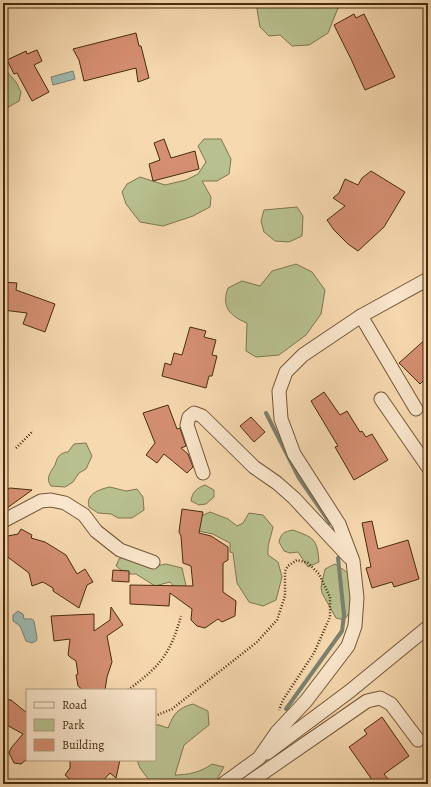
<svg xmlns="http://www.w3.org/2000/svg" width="431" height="787" font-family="Alegreya,serif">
<rect width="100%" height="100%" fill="#f7d9b0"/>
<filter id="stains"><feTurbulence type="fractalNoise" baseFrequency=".005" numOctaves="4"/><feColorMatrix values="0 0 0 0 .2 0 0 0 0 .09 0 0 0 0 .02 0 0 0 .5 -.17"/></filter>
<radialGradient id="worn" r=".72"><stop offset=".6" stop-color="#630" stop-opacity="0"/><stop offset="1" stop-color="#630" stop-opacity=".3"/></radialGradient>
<g fill="#b8c08f" stroke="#80764e">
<polygon points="256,3 347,3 338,8 328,33 309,45 292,46 280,35 269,36 260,27"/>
<polygon points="3,67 16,82 21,92 19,101 5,109 3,108"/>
<polygon points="204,139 221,139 231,159 229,174 217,181 202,181 211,197 210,207 193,216 163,226 140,222 126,204 122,192 127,184 140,177 165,185 186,180 198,174 206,162 198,146"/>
<polygon points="297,207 303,216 302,236 289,242 275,241 264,232 261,221 264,210"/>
<path d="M 296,264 L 312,272 L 325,290 L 321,314 L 306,335 L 279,355 L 256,357 L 246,351 L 247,323 C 230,316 221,307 228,288 L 242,281 L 260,286 L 272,271 Z"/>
<path d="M 86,443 L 92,456 L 86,469 L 79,473 L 73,482 L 65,487 L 51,486 C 45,478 51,472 55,465 C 56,462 57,458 59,456 C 62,453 65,452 68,452 L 74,444 Z"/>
<path d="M 205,485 L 214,490 L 214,497 L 206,504 L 199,505 L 191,501 C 192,492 197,488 205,485 Z"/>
<path d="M 110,487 L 126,491 L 137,489 L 143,497 L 144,510 L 132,518 L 118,518 L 111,514 L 98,513 L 89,507 C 85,494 100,489 110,487 Z"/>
<path d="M 210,512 L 228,519 L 237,526 L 243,523 L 249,513 L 263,515 L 273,527 C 271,537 267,545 268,555 L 278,562 L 282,577 L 276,600 L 263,606 L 249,602 L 237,583 L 233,553 L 230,552 L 230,543 L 213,534 L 194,530 L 199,517 Z"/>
<path d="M 293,530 C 314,538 317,538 319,562 L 308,567 L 298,552 L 290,553 L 284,551 L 279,542 C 281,533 284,532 293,530 Z"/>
<polygon points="126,555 156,566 166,564 182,568 186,586 181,591 177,590 170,582 155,586 136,574 126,574 116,566 119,559"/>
<polygon points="335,564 348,573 351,592 351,611 344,620 336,618 322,593 321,587 325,569"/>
<path d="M 193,704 L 208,711 L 209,725 L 184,745 L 175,775 C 188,775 201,772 212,764 L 224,767 L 214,784 L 152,784 L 140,768 L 137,760 L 155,760 L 155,725 L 159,725 L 168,728 C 174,713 178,708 193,704 Z"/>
</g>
<g fill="#9eb9b0" stroke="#7b806f">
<polygon points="73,71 75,79 53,85 51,77"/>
<polygon points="18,611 23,614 24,619 32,619 34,621 37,638 36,641 32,643 26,641 20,626 13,621 13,615"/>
</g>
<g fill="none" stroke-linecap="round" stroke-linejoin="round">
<g stroke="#7b806f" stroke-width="4">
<polyline points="266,413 299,478 330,523"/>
<polyline points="286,709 342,631 344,615 338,558"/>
</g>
</g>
<g fill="#d58f72" stroke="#472b0d">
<polygon points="354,14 356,18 364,14 395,77 365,90 351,59 334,25"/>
<polygon points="136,33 139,46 141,46 149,78 138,82 136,68 84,81 79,60 73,49"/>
<polygon points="37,50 42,61 34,65 49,92 32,101 17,73 14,74 7,60 26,51 27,54"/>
<polygon points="164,139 171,158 195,151 199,169 153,181 149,164 160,160 154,143"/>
<polygon points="371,171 405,192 384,227 358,251 348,244 334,230 327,220 345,206 333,198 339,193 345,179 358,185 362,178"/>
<polygon points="3,282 17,283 16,290 55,304 45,332 23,324 27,313 3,310"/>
<polygon points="190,327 206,331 204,337 216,340 212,355 217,356 212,376 209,376 206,388 162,376 165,363 171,365 174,353 182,355"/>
<polygon points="428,337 428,376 420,384 399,363"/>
<polygon points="324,392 340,415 347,411 360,432 362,431 366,437 372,434 388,460 354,480 335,447 338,446 311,401"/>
<polygon points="168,405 177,429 180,428 186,446 181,448 188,454 193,467 187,473 164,454 157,463 146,455 155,443 143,413"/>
<polygon points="251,417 265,432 254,442 240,426"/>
<polygon points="10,488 32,490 3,511 3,491"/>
<polygon points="182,509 203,512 199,533 211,536 228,547 228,560 223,563 223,592 236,601 235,616 222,622 218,619 205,628 197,626 191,620 192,609 170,593 169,606 130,604 130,585 193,586 191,566 183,563 181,536 179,532"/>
<polygon points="372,521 378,549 408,540 419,579 394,587 392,582 372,588 366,568 371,567 362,523"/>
<polygon points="21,529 32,535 31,538 45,542 66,555 77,574 85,569 93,582 87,585 79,608 53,591 53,588 43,582 32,586 29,573 5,555 3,547 4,539 8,536 18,534"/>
<polygon points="113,570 129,571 129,582 112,581"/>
<polygon points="111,607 123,625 107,636 112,662 107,677 105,690 83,690 78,686 76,675 78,674 76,661 70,657 68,655 70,639 54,641 51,616 94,614 94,631 110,620"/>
<polygon points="3,699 11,700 27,713 27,759 21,764 14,763 9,753 11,748 23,734 3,723"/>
<polygon points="382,717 409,756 384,774 392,784 375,784 349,747 367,734 364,730"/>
<polygon points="70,760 120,760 116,778 110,773 100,784 75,784 65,775 70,768"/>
</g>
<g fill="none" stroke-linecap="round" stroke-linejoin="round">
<defs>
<g id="minor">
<polyline points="361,316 416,409"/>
<polyline points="381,399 428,467"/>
<polyline points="203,473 187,425 189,417 194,413 202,416 254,467 277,483 294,498 349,557"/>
<polyline points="3,521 41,501 51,500 65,503 84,515 96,531 120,550 153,562"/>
<polyline points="267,753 350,691 428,627"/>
<polyline points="223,784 259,758 277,732 306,701 348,646 355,626 357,598 353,561 339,524 294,454 281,419 279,391 286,372 303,355 361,316 428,279"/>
<polyline points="247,784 367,701 380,698 391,704 418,740"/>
</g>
</defs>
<use href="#minor" stroke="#735636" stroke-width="15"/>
<g stroke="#472b0d" stroke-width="2.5" stroke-dasharray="1 2" stroke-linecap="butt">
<polyline points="16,448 33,431"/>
<path d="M 128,690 C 160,666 170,655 181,616"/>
<polyline points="155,716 172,709 257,642 277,620 285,596 285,571 288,566 297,560 308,563 319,574 330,597 330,617 314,653 283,700 279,710"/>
</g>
<use href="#minor" stroke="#fae6cc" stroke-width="13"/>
</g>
<rect width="431" height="787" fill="none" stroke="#f7d9b0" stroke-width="16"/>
<rect x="4" y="4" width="423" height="779" fill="none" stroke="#472b0d" stroke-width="2"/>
<rect x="8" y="8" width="415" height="771" fill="none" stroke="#472b0d"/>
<rect x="26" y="689" width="130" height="72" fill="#fae6cc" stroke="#b29b80"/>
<rect x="34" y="702" width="20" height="6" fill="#fae6cc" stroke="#b29b80"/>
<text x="62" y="709" font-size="12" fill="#472b0d">Road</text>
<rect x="34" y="719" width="20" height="12" fill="#b8c08f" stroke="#b29b80"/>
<text x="62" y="729" font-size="12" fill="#472b0d">Park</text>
<rect x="34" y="739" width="20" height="12" fill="#d58f72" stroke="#b29b80"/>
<text x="62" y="749" font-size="12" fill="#472b0d">Building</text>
<rect width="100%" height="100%" filter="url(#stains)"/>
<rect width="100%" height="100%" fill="url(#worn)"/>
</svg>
